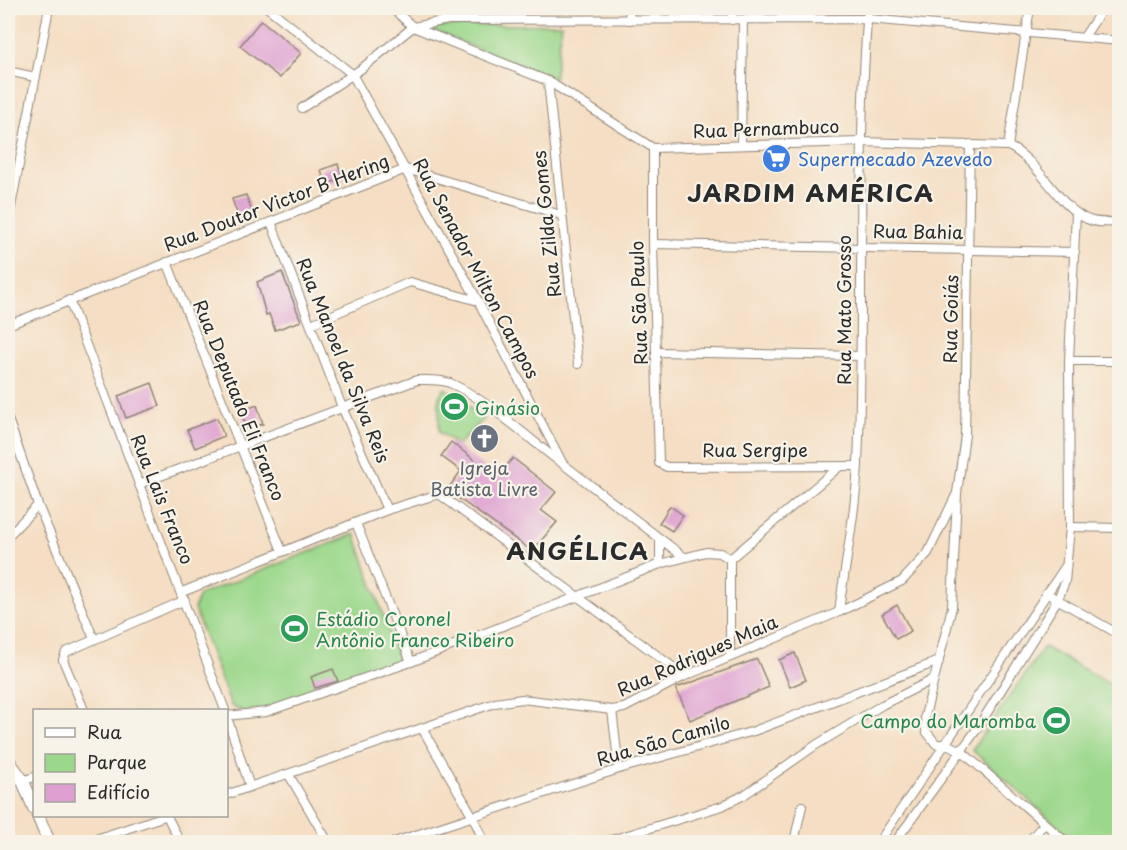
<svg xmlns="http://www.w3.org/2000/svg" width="1127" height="850" font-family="'Playpen Sans',sans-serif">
<rect width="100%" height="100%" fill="#f7f3e8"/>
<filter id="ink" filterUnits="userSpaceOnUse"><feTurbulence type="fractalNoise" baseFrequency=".0167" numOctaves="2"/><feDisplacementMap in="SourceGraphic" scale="12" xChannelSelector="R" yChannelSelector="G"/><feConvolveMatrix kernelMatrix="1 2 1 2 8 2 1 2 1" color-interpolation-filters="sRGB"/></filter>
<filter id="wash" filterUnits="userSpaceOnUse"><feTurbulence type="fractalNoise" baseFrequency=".008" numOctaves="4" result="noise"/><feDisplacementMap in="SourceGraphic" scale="24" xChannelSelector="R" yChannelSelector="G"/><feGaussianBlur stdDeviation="1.35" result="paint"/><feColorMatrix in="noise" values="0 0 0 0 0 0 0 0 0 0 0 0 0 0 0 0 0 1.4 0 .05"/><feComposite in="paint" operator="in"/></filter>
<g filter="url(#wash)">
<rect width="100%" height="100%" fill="#f5dec3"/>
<g fill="#9cd88c" stroke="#64825c" stroke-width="1.5">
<polygon points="562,24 554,79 434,31 432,28 436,26"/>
<polygon points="445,388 484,419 458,445 439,432 439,396"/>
<polygon points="355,534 399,661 270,708 246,713 231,706 194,609 199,595"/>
<polygon points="1044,647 1119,689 1119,842 1076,842 972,750"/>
</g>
<g id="blocks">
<g fill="#dea0d1">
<polygon points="261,20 301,53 280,78 240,46"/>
<polygon points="338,164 343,179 325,184 321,170"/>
<polygon points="246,195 253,214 239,219 232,199"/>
<polygon points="282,272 301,321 275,330 269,314 266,315 257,282"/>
<polygon points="152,383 160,406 126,418 118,396"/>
<polygon points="257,405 263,424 247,429 241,411"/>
<polygon points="217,418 224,436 195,448 187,430"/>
<polygon points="451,442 497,477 513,458 556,492 541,510 557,522 532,551 447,490 461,471 441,456"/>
<polygon points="670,506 683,515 672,531 659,523"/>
<polygon points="897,605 911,631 896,639 882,614"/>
<polygon points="795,653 806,680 790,687 779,660"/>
<polygon points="757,659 769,687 690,720 676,688"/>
<polygon points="333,669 338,681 315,688 311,677"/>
</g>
</g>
</g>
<g filter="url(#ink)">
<use href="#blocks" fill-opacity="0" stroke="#908477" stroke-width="1.5"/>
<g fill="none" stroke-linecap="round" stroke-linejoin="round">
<defs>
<polyline id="lane" points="8,446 14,442"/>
<g id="street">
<polyline points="268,8 352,74 478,301 563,464 684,557"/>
<path d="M 392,8 L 413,27 L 548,81 L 653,148 L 860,142 L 1008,146 C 1040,161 1058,207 1087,219 C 1097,224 1109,222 1120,222"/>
<polyline points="629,20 630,8"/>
<polyline points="732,20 732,8"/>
<polyline points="1084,37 1103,8"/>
<polyline points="8,71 35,77"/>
<polyline points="548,81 578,364"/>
<polyline points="302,108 361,69 413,27 448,20 868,19 1120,41"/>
<polyline points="970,144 965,435 957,493 952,607 925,716 926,731 936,744 946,744 960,750 1066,842"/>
<polyline points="741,145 743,20"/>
<polyline points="1008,146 1030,8"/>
<polyline points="653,148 653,244 659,463 667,467 858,466"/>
<polyline points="8,222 49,8"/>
<polyline points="271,222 342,407 387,510"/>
<polyline points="653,244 1075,252"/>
<polyline points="167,262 282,551"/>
<polyline points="69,300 225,710"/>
<polyline points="311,324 410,282 478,301"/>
<polyline points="8,325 406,169 561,215"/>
<polyline points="656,352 861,356"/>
<polyline points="1069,361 1120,361"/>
<polyline points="8,419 38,505 94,639"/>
<path d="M 139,484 L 417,380 C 428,380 440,379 450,383 C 485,398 528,438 560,462"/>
<polyline points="356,523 411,662"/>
<polyline points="1070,527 1120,528"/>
<polyline points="8,536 38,505"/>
<polyline points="660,541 660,564"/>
<polyline points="730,559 730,657"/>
<polyline points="182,592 387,510 439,494 685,676"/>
<polyline points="1046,593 1120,635"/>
<path d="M 839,612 C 845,563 856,512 858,463 C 865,311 856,159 868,8"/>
<polyline points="84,710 63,660 66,652 185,600"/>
<polyline points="612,710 619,769"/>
<polyline points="226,714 250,787"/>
<polyline points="226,716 266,712 411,662 660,564 706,552 720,553 730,559 839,467"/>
<polyline points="423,730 472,815 484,842"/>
<polyline points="289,775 328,842"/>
<polyline points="23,781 34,777"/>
<polyline points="226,795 495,703 522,699 612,710 624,708 685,676 839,612 902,581 928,553 957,493"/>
<polyline points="167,816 180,842"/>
<polyline points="87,842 165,816"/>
<polyline points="394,842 619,769 754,731 939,661"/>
<polyline points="605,842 722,806 744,795 816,745 882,705 932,680"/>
<polyline points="794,842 802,806"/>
<polyline points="879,842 1065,567"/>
<polyline points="895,842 977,729 1058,599 1065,582 1070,527 1069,361 1076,213"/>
<polyline points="1028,842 1044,824"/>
</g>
<g id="secondary">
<polyline points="8,760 23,781 34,808"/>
<polyline points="38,816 49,842"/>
</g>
</defs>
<use href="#lane" stroke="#908477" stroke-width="7"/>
<use href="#street" stroke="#908477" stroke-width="10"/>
<use href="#secondary" stroke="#908477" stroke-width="14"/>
<use href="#lane" stroke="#fff" stroke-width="4.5"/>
<use href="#street" stroke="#fff" stroke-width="8"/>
<use href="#secondary" stroke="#fff" stroke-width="12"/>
</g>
</g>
<defs>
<symbol id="supermarket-disc" viewBox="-11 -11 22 22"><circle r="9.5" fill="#3f7fe0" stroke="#f7f3e8"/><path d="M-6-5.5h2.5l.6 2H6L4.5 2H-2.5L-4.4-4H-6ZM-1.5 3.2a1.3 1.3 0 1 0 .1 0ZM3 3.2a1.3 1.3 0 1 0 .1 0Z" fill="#fff"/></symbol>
<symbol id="stadium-disc" viewBox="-11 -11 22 22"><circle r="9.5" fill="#2e9e5b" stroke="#f7f3e8"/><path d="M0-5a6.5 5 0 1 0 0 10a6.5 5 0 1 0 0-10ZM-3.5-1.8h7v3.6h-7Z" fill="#fff"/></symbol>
<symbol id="church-disc" viewBox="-11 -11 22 22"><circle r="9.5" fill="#6b7280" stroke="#f7f3e8"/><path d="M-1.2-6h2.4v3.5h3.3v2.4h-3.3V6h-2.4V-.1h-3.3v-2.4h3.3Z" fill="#fff"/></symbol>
</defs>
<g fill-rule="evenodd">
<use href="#supermarket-disc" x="760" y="142" width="33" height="33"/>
<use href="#stadium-disc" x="438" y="390" width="33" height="33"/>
<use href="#church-disc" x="468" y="422" width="33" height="33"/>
<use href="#stadium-disc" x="278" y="612" width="33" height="33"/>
<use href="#stadium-disc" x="1040" y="704" width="33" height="33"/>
</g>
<g text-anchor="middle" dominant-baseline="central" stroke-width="4.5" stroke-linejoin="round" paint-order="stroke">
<g font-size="18" fill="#2b2b2b" stroke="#f7f3e8">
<text transform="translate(766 128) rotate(-2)">Rua Pernambuco</text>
<text transform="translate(276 202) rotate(-21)">Rua Doutor Victor B Hering</text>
<text transform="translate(546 224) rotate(-96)">Rua Zilda Gomes</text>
<text transform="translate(918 231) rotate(1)">Rua Bahia</text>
<text transform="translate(477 268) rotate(62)">Rua Senador Milton Campos</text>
<text transform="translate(638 303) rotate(-92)">Rua São Paulo</text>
<text transform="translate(843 310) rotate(-90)">Rua Mato Grosso</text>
<text transform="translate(950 319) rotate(-89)">Rua Goiás</text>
<text transform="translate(344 360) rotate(68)">Rua Manoel da Silva Reis</text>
<text transform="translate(240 400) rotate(68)">Rua Deputado Eli Franco</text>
<text x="755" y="449">Rua Sergipe</text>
<text transform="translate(163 499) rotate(68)">Rua Lais Franco</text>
<text transform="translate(697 655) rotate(-24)">Rua Rodrigues Maia</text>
<text transform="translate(663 740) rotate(-16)">Rua São Camilo</text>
</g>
<g font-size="18" fill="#366cbe" stroke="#f7f3e8" text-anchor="start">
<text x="798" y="158">Supermecado Azevedo</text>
</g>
<g font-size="18" fill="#27864d" stroke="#f7f3e8" text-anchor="start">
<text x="475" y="407">Ginásio</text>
<text x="316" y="618">Estádio Coronel<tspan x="316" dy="21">Antônio Franco Ribeiro</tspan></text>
<text x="1036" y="720" text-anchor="end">Campo do Maromba</text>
</g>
<g font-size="18" fill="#5b616d" stroke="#f7f3e8">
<text x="484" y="467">Igreja<tspan x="484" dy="21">Batista Livre</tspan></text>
</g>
<g font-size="24" font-weight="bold" letter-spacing="1.5" fill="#2b2b2b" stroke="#f7f3e8">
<text x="811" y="192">JARDIM AMÉRICA</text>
<text x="578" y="550">ANGÉLICA</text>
</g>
</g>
<rect width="1127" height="850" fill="none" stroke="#f7f3e8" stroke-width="30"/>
<rect x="33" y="709" width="195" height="108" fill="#f7f3e8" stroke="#a5a39c" stroke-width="1.5"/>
<rect x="45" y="728" width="30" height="9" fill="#ffffff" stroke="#a5a39c" stroke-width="1.5"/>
<text x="87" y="739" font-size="18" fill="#2b2b2b">Rua</text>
<rect x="45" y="754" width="30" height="18" fill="#9cd88c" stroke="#a5a39c" stroke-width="1.5"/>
<text x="87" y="769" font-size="18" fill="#2b2b2b">Parque</text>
<rect x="45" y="784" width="30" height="18" fill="#dea0d1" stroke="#a5a39c" stroke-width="1.5"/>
<text x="87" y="799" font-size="18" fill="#2b2b2b">Edifício</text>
</svg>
